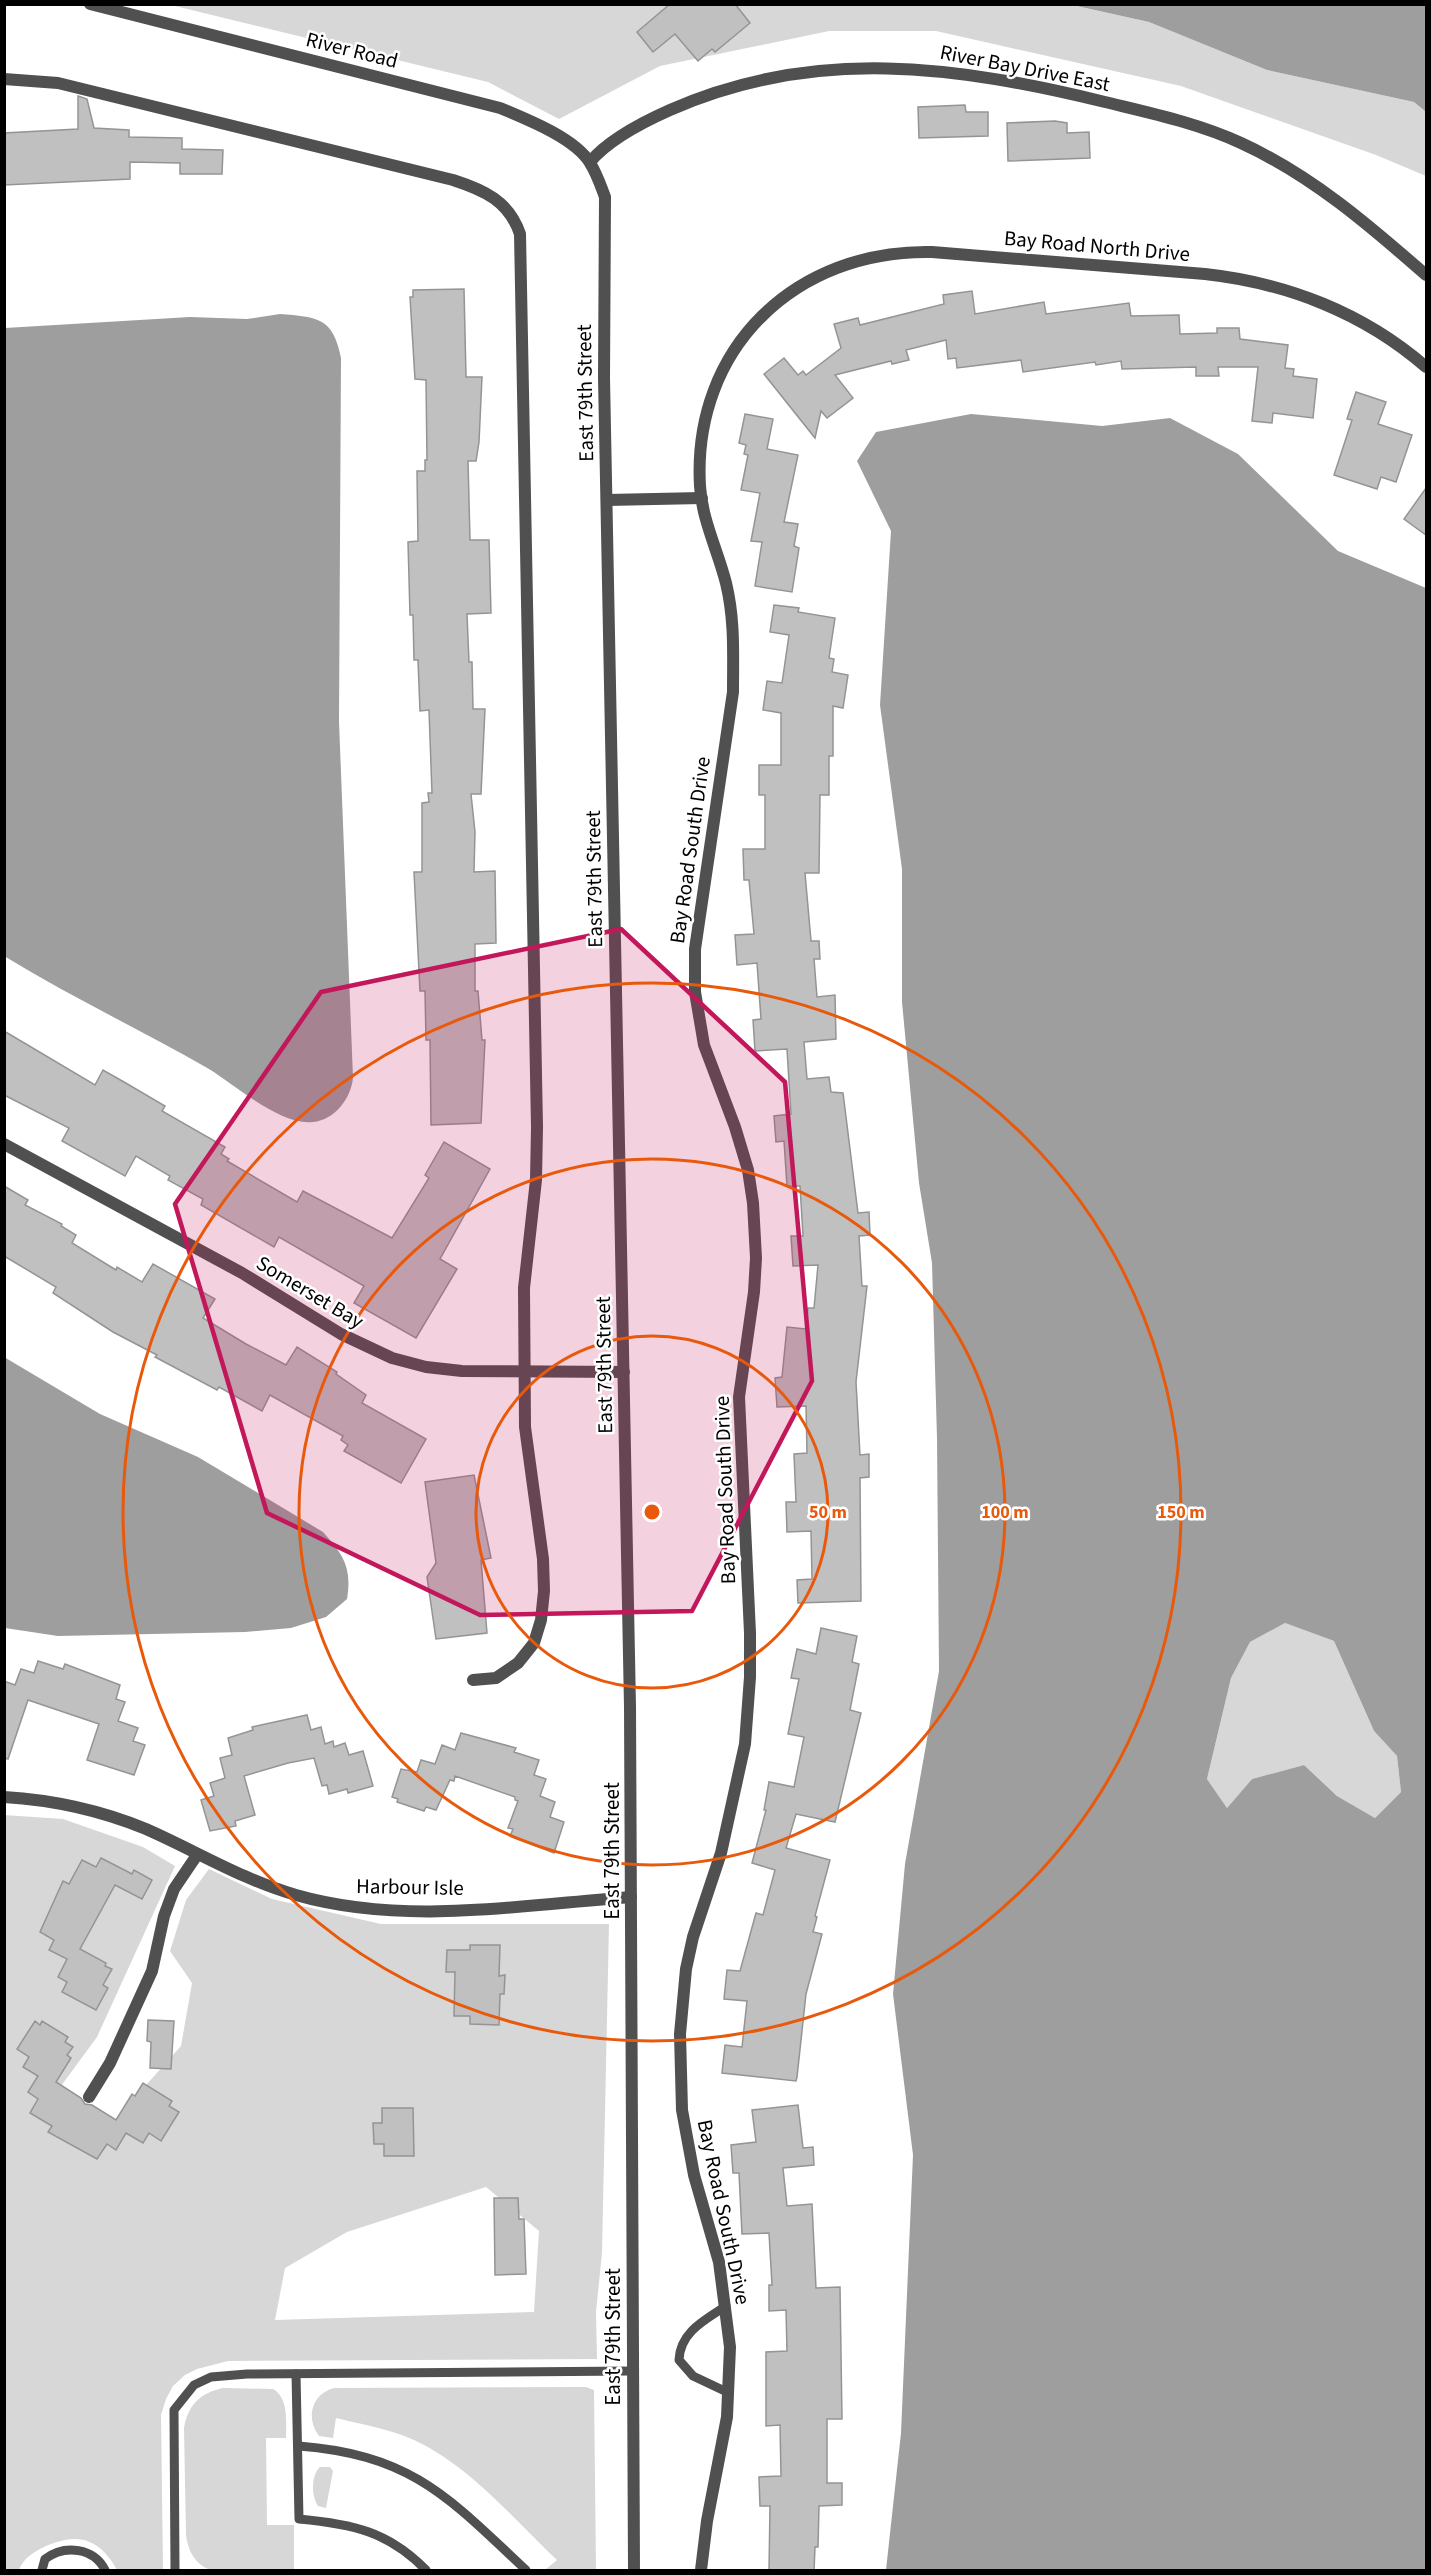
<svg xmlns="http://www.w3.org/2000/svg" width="1431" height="2575" font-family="'Source Sans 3',sans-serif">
<rect width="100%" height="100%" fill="#fff"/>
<g fill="#d7d7d7" fill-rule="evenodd">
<polygon points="171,5 1071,5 1149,22 1267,70 1414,102 1426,112 1426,176 1376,155 1181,86 936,31 829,31 660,66 559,119 488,82"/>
<polygon points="1285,1623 1334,1641 1374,1731 1397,1756 1401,1792 1375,1818 1337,1796 1304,1765 1252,1779 1227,1808 1207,1779 1231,1678 1250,1642"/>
<path d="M 4,1815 L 63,1819 L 143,1847 L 175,1866 L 97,2037 L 50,2101 L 97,2140 L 181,2046 L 192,1983 L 170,1951 L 186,1900 L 209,1869 L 272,1899 L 381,1924 L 609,1924 L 602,2253 L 596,2312 L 597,2359 L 228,2361 L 197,2369 L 185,2375 L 173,2386 L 166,2399 L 161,2415 L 163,2570 L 117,2570 C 100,2539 79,2532 46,2546 C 35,2551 23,2558 19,2570 L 5,2570 ZM 486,2187 L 539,2231 L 534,2312 L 275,2320 L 285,2268 L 347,2232 Z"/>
<path d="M 586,2387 L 594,2390 L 596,2570 L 545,2570 L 557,2560 C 509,2515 462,2456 399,2434 C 378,2427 357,2423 336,2418 L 333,2438 L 319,2436 C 305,2417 312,2394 334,2388 Z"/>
<path d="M 223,2388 L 273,2389 C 289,2398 286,2422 286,2438 L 266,2438 L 267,2525 L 294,2525 L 294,2570 C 277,2571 221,2575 208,2569 C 194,2563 188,2550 186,2535 L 184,2428 C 188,2405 200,2393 223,2388 Z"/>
<path d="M 320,2467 L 330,2467 L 333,2471 L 326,2508 L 318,2506 C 311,2496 311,2475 320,2467 Z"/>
</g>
<g fill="#9e9e9e" fill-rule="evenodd">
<polygon points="1072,5 1426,5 1426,112 1414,102 1267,70 1149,22"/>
<path d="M 280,314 C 317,317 333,317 341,358 L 339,722 L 353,1078 C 351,1098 335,1120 313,1122 C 281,1126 235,1085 209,1069 C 141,1030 71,997 4,956 L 5,328 L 190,317 L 247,319 Z"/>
<path d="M 971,414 L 1102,426 L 1170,418 L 1238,454 L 1338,551 L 1426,588 L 1426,2570 L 886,2570 L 901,2433 L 913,2155 L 893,1994 L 905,1864 L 939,1671 L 937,1438 L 932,1263 L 919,1183 L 902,1002 L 902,869 L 880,705 L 891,531 L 857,461 L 876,432 ZM 1285,1623 L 1334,1641 L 1374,1731 L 1397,1756 L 1401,1792 L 1375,1818 L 1337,1796 L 1304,1765 L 1252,1779 L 1227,1808 L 1207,1779 L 1231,1678 L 1250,1642 Z"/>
<path d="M 4,1357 L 100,1414 L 198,1457 L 323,1532 C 344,1555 352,1568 347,1599 L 326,1617 L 291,1628 L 245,1632 L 58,1636 L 5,1628 Z"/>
</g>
<g fill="#c0c0c0" stroke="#949494" stroke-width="1.5">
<polygon points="670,4 735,4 750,23 715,52 712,49 698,61 675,34 653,52 637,32"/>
<polygon points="78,96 87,99 94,128 129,130 129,137 182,138 182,149 223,150 222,174 180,174 180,163 130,162 130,179 4,185 4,133 78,129"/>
<polygon points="965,105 966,112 988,112 988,136 919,138 918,107"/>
<polygon points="1055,121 1067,123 1067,133 1089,132 1090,158 1008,161 1007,123"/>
<polygon points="464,289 466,377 482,377 479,442 476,461 468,461 470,540 489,540 491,613 467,614 469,662 472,662 473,709 485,709 481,794 471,794 475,832 474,872 495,871 496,943 475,944 475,991 478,991 482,1040 485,1040 481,1123 431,1125 430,1040 426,1040 425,991 420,991 414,872 422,872 422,803 429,802 428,793 432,793 429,710 420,711 418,660 414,660 413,615 410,615 408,542 418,541 417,471 425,471 425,460 427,460 426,380 415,379 410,297 413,297 413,290"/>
<polygon points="972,291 975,314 1044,302 1046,314 1129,303 1131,316 1179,315 1180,334 1217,333 1217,328 1239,328 1240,339 1288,345 1285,368 1294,369 1293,376 1317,379 1313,418 1273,413 1272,423 1252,421 1258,367 1218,367 1219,376 1196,376 1196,367 1122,369 1121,361 1096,365 1095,362 1023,372 1021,360 957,368 956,358 948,359 946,340 906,350 909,360 892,364 891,361 835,375 853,398 827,418 821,411 815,438 764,374 784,358 798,375 803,371 806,375 841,348 834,324 858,318 860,325 944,304 943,295"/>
<polygon points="1356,392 1386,402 1378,424 1412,435 1396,482 1381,477 1377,489 1334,475 1352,420 1347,419"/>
<polygon points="745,414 773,419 767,449 798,455 784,522 798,524 794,546 799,548 792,592 755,586 762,542 751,541 760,493 741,490 748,455 744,454 746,445 739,443"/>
<polygon points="1426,488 1426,535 1404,519"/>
<polygon points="774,605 799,608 798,612 835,618 829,658 834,659 832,672 848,675 843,708 833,706 833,756 829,756 829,795 820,795 819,873 805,873 811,941 819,941 820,959 814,959 817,997 835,995 836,1039 804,1042 807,1079 829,1077 831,1092 843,1093 858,1213 869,1212 870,1235 859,1236 862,1286 867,1286 856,1382 859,1437 860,1455 869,1454 869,1477 860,1478 861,1601 798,1603 797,1580 812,1579 811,1531 787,1532 786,1502 796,1502 794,1454 807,1453 806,1406 777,1407 775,1378 782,1377 787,1327 806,1329 808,1308 814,1308 818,1265 793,1266 791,1236 803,1236 800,1186 787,1186 784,1141 776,1142 774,1116 791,1114 787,1049 755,1051 753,1020 761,1019 757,963 737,965 735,935 754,934 749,880 744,880 743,849 765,849 765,795 759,795 759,765 781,765 781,713 763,710 767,681 782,683 789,635 770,632"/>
<polygon points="4,1031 95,1085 103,1070 124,1082 165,1106 162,1111 225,1147 221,1154 229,1159 227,1161 297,1202 303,1191 392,1238 429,1178 425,1175 444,1142 490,1169 440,1259 457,1269 416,1338 354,1303 364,1286 279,1237 274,1247 201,1205 203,1199 168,1180 170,1176 136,1156 125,1176 62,1141 69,1128 4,1095"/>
<polygon points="4,1186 28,1200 25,1205 62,1224 61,1226 76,1235 72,1243 116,1270 117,1267 142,1282 153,1264 215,1299 203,1318 246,1344 286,1365 297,1347 337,1372 336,1374 366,1395 362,1403 426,1439 401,1483 344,1451 348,1445 341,1440 343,1436 270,1395 262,1411 219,1387 217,1390 155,1357 157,1355 113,1332 53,1293 56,1287 4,1256"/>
<polygon points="474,1475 491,1558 481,1560 487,1633 436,1639 427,1577 436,1563 425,1482"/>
<polygon points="821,1628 857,1636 852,1662 859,1664 850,1710 861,1713 835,1822 796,1814 786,1848 830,1860 815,1916 817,1917 813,1932 822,1934 806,1994 797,2077 796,2081 722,2073 725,2045 742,2047 747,2001 724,1999 727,1970 740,1971 756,1913 763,1915 775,1870 752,1863 766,1810 764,1810 769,1782 794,1787 804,1737 788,1734 799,1679 791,1678 797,1649 816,1654"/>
<polygon points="38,1661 63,1669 65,1664 120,1685 116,1699 125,1702 118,1721 138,1728 133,1741 145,1745 134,1775 87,1760 99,1724 28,1700 8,1759 4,1758 4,1681 15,1685 21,1669 34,1673"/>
<polygon points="307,1715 311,1730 321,1727 325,1744 333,1741 334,1747 345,1743 349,1755 363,1751 373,1786 348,1793 347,1789 329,1794 327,1785 322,1786 314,1758 288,1763 244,1776 255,1815 235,1821 236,1826 210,1831 201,1800 214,1796 210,1783 225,1778 220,1758 232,1755 228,1738 253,1730 252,1727"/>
<polygon points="461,1733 516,1748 514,1752 539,1760 534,1775 546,1779 540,1796 555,1802 550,1817 564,1822 554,1853 510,1836 513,1829 508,1828 518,1801 515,1800 515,1797 455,1776 454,1781 450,1780 436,1810 426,1807 424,1811 397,1802 398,1799 392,1797 401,1769 417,1772 421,1760 435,1764 442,1745 455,1750"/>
<polygon points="101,1858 132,1874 134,1870 152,1880 142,1899 115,1885 80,1949 106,1963 105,1966 112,1969 103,1985 108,1988 96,2010 62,1992 67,1982 58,1977 67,1959 49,1950 54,1940 40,1932 63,1881 69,1884 82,1860 96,1867"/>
<polygon points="470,1945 500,1945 499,1976 505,1975 504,1994 500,1994 499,2025 470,2024 470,2016 454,2016 455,1972 446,1972 447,1950 470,1950"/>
<polygon points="148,2020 174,2021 171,2069 150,2068 151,2042 147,2041"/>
<polygon points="35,2021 40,2025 42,2021 68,2037 65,2042 73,2047 67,2055 71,2058 56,2082 81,2098 85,2104 92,2105 116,2120 132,2094 135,2096 143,2083 172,2101 169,2106 179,2112 161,2141 149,2133 143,2143 126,2133 116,2150 107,2144 97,2159 48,2132 52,2126 30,2113 38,2099 28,2092 38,2076 23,2067 29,2057 17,2049"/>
<polygon points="798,2105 803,2148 813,2147 814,2165 783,2168 787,2206 812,2204 816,2288 840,2287 842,2419 827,2419 827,2483 842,2483 842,2505 819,2506 818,2547 815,2547 814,2571 769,2571 770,2506 760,2506 759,2477 781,2476 780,2425 766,2426 766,2352 787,2351 786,2310 769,2311 769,2285 772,2285 769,2233 742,2234 739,2173 733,2173 731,2145 756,2142 752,2110"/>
<polygon points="382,2108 413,2108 414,2156 384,2156 384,2144 374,2144 373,2123 382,2123"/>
<polygon points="494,2198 518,2198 519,2219 524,2219 526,2274 495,2275"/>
</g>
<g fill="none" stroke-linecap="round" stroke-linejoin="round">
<g stroke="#505050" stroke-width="9">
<path d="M 726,2306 C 705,2320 680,2332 679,2360 L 693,2376 L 729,2393"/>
<path d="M 296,2374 L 299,2519 C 352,2524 388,2531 426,2570"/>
<path d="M 299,2446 C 412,2455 448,2497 526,2570"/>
<path d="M 42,2570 L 45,2559 C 65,2544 94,2548 105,2570"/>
<polyline points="175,2570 174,2410 194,2385 211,2377 247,2374 632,2371"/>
</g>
<g stroke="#505050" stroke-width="12">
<path d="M 4,79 L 58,83 L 453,180 C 484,190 509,201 520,234 L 537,1127 L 536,1180 L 524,1288 L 525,1427 L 543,1559 L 544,1591 L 541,1620 L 534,1643 L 518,1663 L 496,1678 L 473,1680"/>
<path d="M 590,162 C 609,139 643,122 670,110 C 814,46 958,66 1105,102 C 1150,113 1198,123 1241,143 C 1311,175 1369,225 1426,275"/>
<polyline points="607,500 702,498"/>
<polyline points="4,1144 242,1273 341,1334 392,1358 426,1367 462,1371 624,1372"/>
<path d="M 4,1797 C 54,1800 100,1810 146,1829 C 196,1851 243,1880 296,1895 C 404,1926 522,1905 631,1897"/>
<polyline points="89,2097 110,2063 152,1971 164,1916 174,1889 197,1855"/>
<path d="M 701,2570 L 707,2521 L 727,2417 L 730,2347 L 719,2262 L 694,2175 L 682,2110 L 680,2034 L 686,1969 L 693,1937 L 721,1853 L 745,1744 L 750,1677 L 750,1633 L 739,1397 L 754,1292 L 756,1258 L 753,1203 L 748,1170 L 735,1127 L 704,1045 L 695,992 L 695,949 L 733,692 C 733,655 735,620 726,583 C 718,551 702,520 700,486 C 692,348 796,249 932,252 L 1205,274 C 1287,283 1364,313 1426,367"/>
</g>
<path stroke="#505050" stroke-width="12" d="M 90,4 L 500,108 C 526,119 575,138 590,163 C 597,174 600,184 605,197 L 604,378 L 630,1707 L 634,2570"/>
</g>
<path fill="#c2185b" fill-opacity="0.2" stroke="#c2185b" stroke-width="4.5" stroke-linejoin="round" d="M 621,929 L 785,1082 L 812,1381 L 692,1611 L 480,1615 L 267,1513 L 175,1204 L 321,992 Z"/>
<g fill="none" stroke="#e8590c" stroke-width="3">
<circle cx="652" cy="1512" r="176"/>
<circle cx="652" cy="1512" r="353"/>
<circle cx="652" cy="1512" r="529"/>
</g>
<g text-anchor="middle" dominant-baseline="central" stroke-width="5" stroke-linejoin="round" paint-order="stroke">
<g font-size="21" fill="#000" stroke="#fff">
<text transform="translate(352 50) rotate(14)">River Road</text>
<text transform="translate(1025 68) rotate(11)">River Bay Drive East</text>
<text transform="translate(1097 246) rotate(5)">Bay Road North Drive</text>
<text transform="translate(585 393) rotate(-91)">East 79th Street</text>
<text transform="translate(690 850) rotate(-82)">Bay Road South Drive</text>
<text transform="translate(594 879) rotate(-91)">East 79th Street</text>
<text transform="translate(310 1292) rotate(31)">Somerset Bay</text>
<text transform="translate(604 1365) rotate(-91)">East 79th Street</text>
<text transform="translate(725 1490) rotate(-92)">Bay Road South Drive</text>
<text transform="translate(612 1851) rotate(-90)">East 79th Street</text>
<text transform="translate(410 1887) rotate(1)">Harbour Isle</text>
<text transform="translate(724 2212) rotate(78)">Bay Road South Drive</text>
<text transform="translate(613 2337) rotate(-90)">East 79th Street</text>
</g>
</g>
<circle cx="652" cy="1512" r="9" fill="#e8590c" stroke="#fff" stroke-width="3"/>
<g font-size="18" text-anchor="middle" font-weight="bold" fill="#e8590c" stroke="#fff" stroke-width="5" stroke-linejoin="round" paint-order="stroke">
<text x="828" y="1518">50 m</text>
<text x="1005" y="1518">100 m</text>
<text x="1181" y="1518">150 m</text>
</g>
<rect width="1431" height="2575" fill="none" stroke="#000000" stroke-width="12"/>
</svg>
